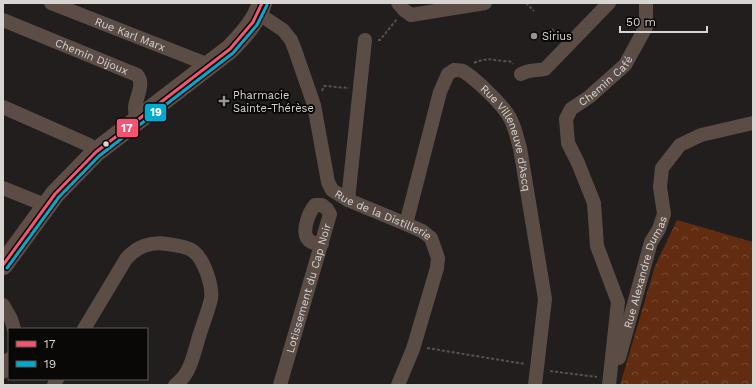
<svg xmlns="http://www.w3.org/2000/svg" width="756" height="388" font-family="'Work Sans',sans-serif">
<defs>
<pattern id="forest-crowns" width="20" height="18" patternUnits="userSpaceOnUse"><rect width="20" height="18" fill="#612c10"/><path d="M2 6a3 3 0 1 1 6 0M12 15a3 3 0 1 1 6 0" fill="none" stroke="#774a32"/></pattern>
</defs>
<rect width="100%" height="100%" fill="#211e1d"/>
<polygon fill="url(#forest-crowns)" points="677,220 753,242 753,385 620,385 655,266"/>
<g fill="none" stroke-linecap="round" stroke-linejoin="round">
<g stroke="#5a514d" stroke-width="2" stroke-dasharray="3 2" stroke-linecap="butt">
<polyline points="526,3 534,11"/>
<polyline points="552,29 559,37"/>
<polyline points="378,40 380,40 397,19"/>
<path d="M 474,63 C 487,57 491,60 504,61 C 509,62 510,60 513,64"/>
<polyline points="322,91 324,86 349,88"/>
<polyline points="427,348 525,364"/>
<polyline points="550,371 597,377"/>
</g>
<g stroke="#5b4d46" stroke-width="14">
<path id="s1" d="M 51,3 L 209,65"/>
<polyline points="398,3 404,10 411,15 485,3"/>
<path id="s2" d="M 259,14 L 283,30 L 291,40 L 295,50 L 314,105 L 328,182 L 332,190 L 348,200 L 406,224 L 422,231 L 431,238 L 438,258 L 437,268 L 413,349 L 398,385"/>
<path id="s3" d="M 3,20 L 137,75 C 145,84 136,97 135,107 C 135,112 136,116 137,121"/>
<path d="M 521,74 C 530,69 536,71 545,69 L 609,3"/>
<polyline points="3,107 89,145 96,152"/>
<polyline points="3,188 45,205"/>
<polyline points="348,200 365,40"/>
<path id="s4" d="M 406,224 L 440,92 L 448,74 L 454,70 C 458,70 461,70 463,71 C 477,80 502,104 510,118 C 515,127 517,138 520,148 L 545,299 L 535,385"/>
<polyline points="3,305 11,319 14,329"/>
<path d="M 84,329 L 126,259 C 136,247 151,241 167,244 C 175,245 186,246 193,251 C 204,259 213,286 211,299 C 208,312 202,326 198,340 C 193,356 190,375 175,385"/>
<path id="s5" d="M 619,358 L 651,242 L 659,229 L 664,214 L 660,187 L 662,168 L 680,145 L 701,135 L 753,123"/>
<polyline points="3,372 9,359"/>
<polyline points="54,385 57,379"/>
<path id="s6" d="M 280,385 L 330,214 L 327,209 L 322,205 L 315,205 C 309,212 302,230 307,238 C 310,243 316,244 322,244"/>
<path id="s7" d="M 609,385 L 618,302 L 597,246 L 594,203 L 578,163 L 568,143 L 566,119 L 571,109 L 589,97 L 625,65 L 646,27 L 646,3"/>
</g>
<path stroke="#5f4e47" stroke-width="20" d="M 3,265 L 55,194 L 96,152 L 230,49 C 243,35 256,22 262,3"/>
<defs>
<polyline id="bus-1" points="3,265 55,194 96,152 230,49 253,22 262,3"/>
<polyline id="bus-2" points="7,268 59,197 99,156 233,53 257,25 267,5"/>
</defs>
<use href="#bus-1" stroke="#0a0807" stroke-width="6"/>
<use href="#bus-2" stroke="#0a0807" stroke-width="6"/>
<use href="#bus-1" stroke="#f65372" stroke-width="3"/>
<use href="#bus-2" stroke="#00a9ce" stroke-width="3"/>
</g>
<g fill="#989493" stroke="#0a0807" stroke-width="1.5">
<circle cx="534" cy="36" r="4"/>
<path d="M222 95h4v4h4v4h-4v4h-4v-4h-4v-4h4z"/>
</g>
<circle fill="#d8d4d2" stroke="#0a0807" stroke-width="1.5" cx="106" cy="144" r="3.5"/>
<g text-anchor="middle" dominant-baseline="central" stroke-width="4" stroke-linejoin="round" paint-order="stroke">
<g font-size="11" fill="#d8d4d2" stroke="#0a0807">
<text stroke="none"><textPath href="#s1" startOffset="85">Rue Karl Marx</textPath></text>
<text stroke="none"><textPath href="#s3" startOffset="96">Chemin Dijoux</textPath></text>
<text stroke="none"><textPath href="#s7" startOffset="332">Chemin Café</textPath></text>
<text stroke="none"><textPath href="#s4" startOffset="256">Rue Villeneuve d'Ascq</textPath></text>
<text stroke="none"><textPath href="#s2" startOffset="255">Rue de la Distillerie</textPath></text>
<text stroke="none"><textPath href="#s5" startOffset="90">Rue Alexandre Dumas</textPath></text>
<text stroke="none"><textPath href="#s6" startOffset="101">Lotissement du Cap Noir</textPath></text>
</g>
<g font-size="11" fill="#d8d4d2" stroke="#0a0807" text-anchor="start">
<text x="542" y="36">Sirius</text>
<text x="233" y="95">Pharmacie<tspan x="233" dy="13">Sainte-Thérèse</tspan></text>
</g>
</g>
<g stroke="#0a0807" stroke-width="1.5">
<rect x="144" y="103" width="23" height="19" rx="4" fill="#00a9ce"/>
<rect x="116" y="118" width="23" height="20" rx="4" fill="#f65372"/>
</g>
<g font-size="11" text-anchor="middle" font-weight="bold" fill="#fff">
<text x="156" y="116">19</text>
<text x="127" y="132">17</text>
</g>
<rect width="756" height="388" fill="none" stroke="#d8d4d2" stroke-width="8"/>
<rect x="8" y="328" width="140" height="52" fill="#0a0807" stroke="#5c5a58"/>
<rect x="16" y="341" width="20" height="6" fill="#f65372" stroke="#5c5a58"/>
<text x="44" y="348" font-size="12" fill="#d8d4d2">17</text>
<rect x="16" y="361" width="20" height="6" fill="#00a9ce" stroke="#5c5a58"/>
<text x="44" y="368" font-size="12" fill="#d8d4d2">19</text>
<path d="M620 26v6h87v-6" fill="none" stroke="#d8d4d2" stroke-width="2"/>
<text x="626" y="26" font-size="12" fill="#d8d4d2" stroke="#0a0807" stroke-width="3" paint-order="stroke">50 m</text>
</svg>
